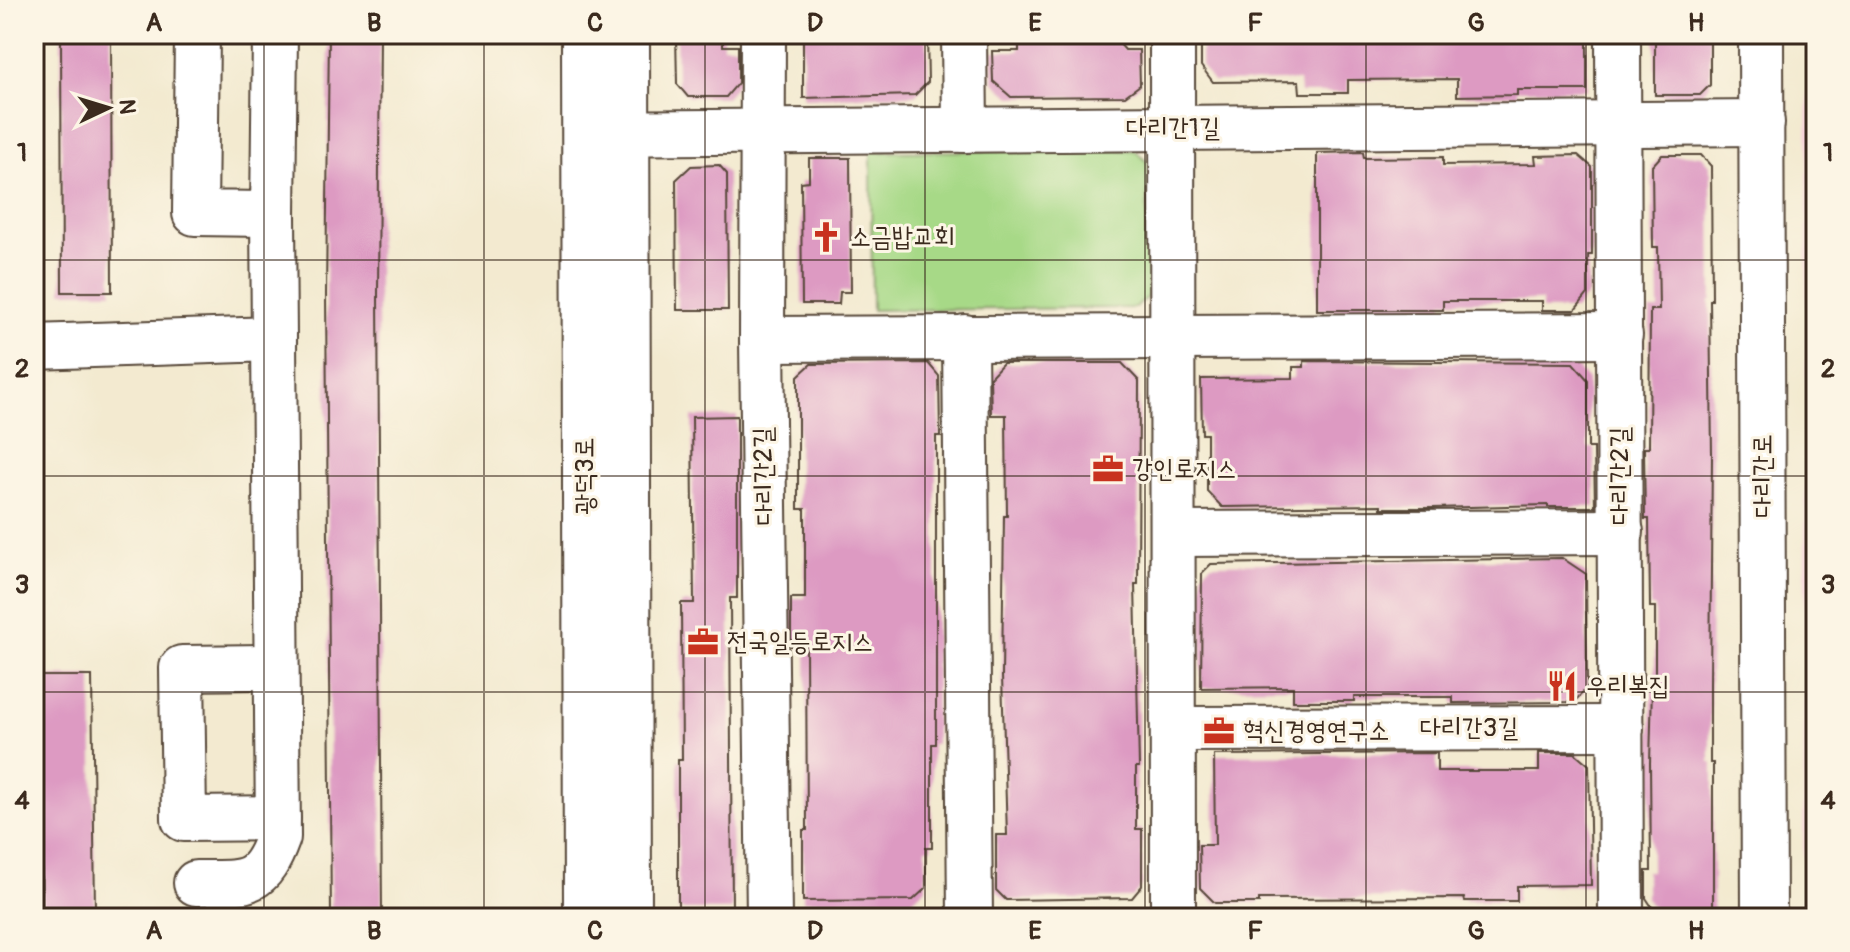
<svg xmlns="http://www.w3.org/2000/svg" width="1850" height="952" font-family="Pangolin,'Poor Story',sans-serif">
<rect width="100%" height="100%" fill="#fcf5e5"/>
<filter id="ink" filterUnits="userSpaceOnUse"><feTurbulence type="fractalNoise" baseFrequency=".0125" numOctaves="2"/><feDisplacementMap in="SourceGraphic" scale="16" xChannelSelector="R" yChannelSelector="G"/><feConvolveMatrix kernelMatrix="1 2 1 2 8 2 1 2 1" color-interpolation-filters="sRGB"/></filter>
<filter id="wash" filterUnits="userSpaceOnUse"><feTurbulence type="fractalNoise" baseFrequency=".006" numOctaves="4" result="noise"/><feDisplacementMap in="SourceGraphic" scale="32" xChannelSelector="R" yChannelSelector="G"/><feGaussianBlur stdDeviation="1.8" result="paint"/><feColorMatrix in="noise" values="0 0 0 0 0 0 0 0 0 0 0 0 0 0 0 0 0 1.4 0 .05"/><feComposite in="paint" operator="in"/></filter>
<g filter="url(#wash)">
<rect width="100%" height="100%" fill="#f3ead0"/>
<polygon fill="#f5cfd9" points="1808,34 1816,34 1816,918 1803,918"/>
<polygon fill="#a7d987" stroke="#718252" stroke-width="2" points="1135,150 1147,162 1148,296 1136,308 872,310 871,152"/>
<g id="blocks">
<g fill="#dd9ac2">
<polygon points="61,34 111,34 112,292 62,292"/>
<polygon points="329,34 380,34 378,294 382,917 331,918 326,294"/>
<polygon points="676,34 723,34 723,46 738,46 738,83 726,97 688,97 677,84"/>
<polygon points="803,34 927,34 928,82 915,95 803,98"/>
<polygon points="1038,34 1111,34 1125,50 1139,50 1140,85 1125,96 1011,97 993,81 992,51 1019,51 1019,39 1038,39"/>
<polygon points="1201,34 1587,34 1587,90 1517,90 1517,95 1457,96 1457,79 1348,80 1348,93 1300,93 1299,81 1213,82 1201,66"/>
<polygon points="1655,34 1710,34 1710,85 1700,95 1655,95"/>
<polygon points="1363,152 1364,158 1443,157 1443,165 1536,164 1535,156 1578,155 1592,167 1592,255 1588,255 1588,294 1575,310 1542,310 1542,301 1443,301 1443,310 1317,310 1317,153"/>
<polygon points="1662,155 1701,155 1711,166 1712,300 1710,300 1712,455 1710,685 1710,763 1713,763 1713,912 1656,913 1646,898 1646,871 1651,871 1650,763 1652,687 1655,687 1655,607 1650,607 1649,519 1645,519 1644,448 1649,448 1650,310 1659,310 1658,247 1653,247 1652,166"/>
<polygon points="809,158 850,158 851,292 840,292 839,304 802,304 801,182 809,181"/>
<polygon points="719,165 727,174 728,310 677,310 676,180 691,166"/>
<polygon points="1304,361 1573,363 1588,380 1588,448 1594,448 1595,507 1548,507 1548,505 1433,508 1381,508 1381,505 1222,507 1207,491 1207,434 1202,434 1201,379 1293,378 1293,367 1304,367"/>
<polygon points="928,363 939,376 940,436 936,436 936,744 932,744 932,848 926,848 926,888 913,900 803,901 803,830 807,830 806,646 791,646 791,598 805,598 805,509 798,509 798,376 811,364"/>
<polygon points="1003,363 1122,363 1139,381 1138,584 1135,584 1139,767 1136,767 1136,829 1142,829 1142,886 1132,898 1006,900 996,890 996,835 1007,835 1002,676 1004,516 1007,516 1006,415 991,415 990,377"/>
<polygon points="737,416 737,598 730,598 732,910 678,910 678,760 682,760 681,603 694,603 692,417"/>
<polygon points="1562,558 1586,574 1587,688 1574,702 1453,703 1453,697 1354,697 1354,701 1293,701 1293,687 1201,688 1202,573 1211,564"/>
<polygon points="38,676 92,676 95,910 42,911"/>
<polygon points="1437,753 1437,771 1539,771 1539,753 1575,753 1589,765 1591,885 1517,886 1517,901 1465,901 1464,898 1259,899 1259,903 1215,903 1200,888 1199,845 1215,845 1214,755"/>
</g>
</g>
</g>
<g filter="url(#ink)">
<use href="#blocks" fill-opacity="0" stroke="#574739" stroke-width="2"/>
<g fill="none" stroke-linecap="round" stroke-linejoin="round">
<defs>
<g id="minor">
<polyline points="197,34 195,213 273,214 275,34"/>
<polyline points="584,34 586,918"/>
<polyline points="627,34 629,918"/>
<polyline points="763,34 762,339 769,918"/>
<polyline points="964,34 965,130"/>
<polyline points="1172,34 1173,918"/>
<polyline points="1618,34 1621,918"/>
<polyline points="1761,34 1764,918"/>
<polyline points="585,133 1762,123"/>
<polyline points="965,337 970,918"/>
<polyline points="762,339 1620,335"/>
<polyline points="34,347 274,339"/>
<polyline points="1174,534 1621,532"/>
<polyline points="276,667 182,668 184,819 278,818"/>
<polyline points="1174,729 1621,728"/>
<path d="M 196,883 C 245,883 260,887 278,837 L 273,214"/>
</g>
</defs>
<use href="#minor" stroke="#574739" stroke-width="48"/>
<use href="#minor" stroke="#fff" stroke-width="44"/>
</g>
</g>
<path fill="none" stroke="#3b2a1e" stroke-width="2" stroke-opacity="0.55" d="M 264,34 L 264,918M 484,34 L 484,918M 705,34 L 705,918M 925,34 L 925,918M 1145,34 L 1145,918M 1366,34 L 1366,918M 1586,34 L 1586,918M 34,260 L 1816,260M 34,476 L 1816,476M 34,692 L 1816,692"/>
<defs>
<symbol id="church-bare" viewBox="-9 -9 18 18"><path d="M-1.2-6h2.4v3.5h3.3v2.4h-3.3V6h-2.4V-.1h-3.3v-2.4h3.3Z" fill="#c8321e" stroke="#fcf5e5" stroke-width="2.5" paint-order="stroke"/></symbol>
<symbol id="office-bare" viewBox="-9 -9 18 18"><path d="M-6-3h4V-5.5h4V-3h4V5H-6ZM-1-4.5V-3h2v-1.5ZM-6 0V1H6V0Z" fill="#c8321e" stroke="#fcf5e5" stroke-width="2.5" paint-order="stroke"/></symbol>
<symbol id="restaurant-bare" viewBox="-9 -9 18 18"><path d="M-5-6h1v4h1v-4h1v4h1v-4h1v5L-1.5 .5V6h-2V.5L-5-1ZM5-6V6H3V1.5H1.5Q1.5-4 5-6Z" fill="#c8321e" stroke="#fcf5e5" stroke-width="2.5" paint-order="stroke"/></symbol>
</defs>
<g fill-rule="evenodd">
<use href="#church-bare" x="804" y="215" width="44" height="44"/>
<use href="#office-bare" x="1086" y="447" width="44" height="44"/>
<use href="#office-bare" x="681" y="620" width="44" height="44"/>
<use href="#restaurant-bare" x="1540" y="664" width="44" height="44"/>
<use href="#office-bare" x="1197" y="709" width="44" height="44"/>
</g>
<g text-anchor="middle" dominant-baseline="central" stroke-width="6" stroke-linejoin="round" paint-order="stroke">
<g font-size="26" fill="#3b2a1e" stroke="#fcf5e5">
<text x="1173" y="128">다리간1길</text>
<text transform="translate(585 476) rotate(-90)">광덕3로</text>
<text transform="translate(764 476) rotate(-91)">다리간2길</text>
<text transform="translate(1620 476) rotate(-90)">다리간2길</text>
<text transform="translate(1763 476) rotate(-90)">다리간로</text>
<text x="1469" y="728">다리간3길</text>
</g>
<g font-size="26" fill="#3b2a1e" stroke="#fcf5e5" text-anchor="start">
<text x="850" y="237">소금밥교회</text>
<text x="1132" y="469">강인로지스</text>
<text x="727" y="642">전국일등로지스</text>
<text x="1586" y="686">우리복집</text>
<text x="1243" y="731">혁신경영연구소</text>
</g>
</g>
<rect width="1850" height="952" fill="none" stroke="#fcf5e5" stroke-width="88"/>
<g transform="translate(108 108) rotate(86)" stroke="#fcf5e5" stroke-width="6" paint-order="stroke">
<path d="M0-6L14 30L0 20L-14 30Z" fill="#3b2a1e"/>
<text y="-12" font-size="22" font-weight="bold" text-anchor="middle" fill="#3b2a1e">N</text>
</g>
<rect x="44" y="44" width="1762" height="864" fill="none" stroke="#3b2a1e" stroke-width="3"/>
<g font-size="26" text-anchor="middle" font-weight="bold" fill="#3b2a1e">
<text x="154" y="31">A</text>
<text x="374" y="31">B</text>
<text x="595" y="31">C</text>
<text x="815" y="31">D</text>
<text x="1035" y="31">E</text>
<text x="1255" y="31">F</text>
<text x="1476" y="31">G</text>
<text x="1696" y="31">H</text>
<text x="22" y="161">1</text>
<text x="1828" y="161">1</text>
<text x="22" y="377">2</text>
<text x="1828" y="377">2</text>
<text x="22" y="593">3</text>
<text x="1828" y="593">3</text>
<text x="22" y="809">4</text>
<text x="1828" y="809">4</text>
<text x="154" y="939">A</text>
<text x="374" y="939">B</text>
<text x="595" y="939">C</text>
<text x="815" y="939">D</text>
<text x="1035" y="939">E</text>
<text x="1255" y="939">F</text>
<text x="1476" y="939">G</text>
<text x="1696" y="939">H</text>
</g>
</svg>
